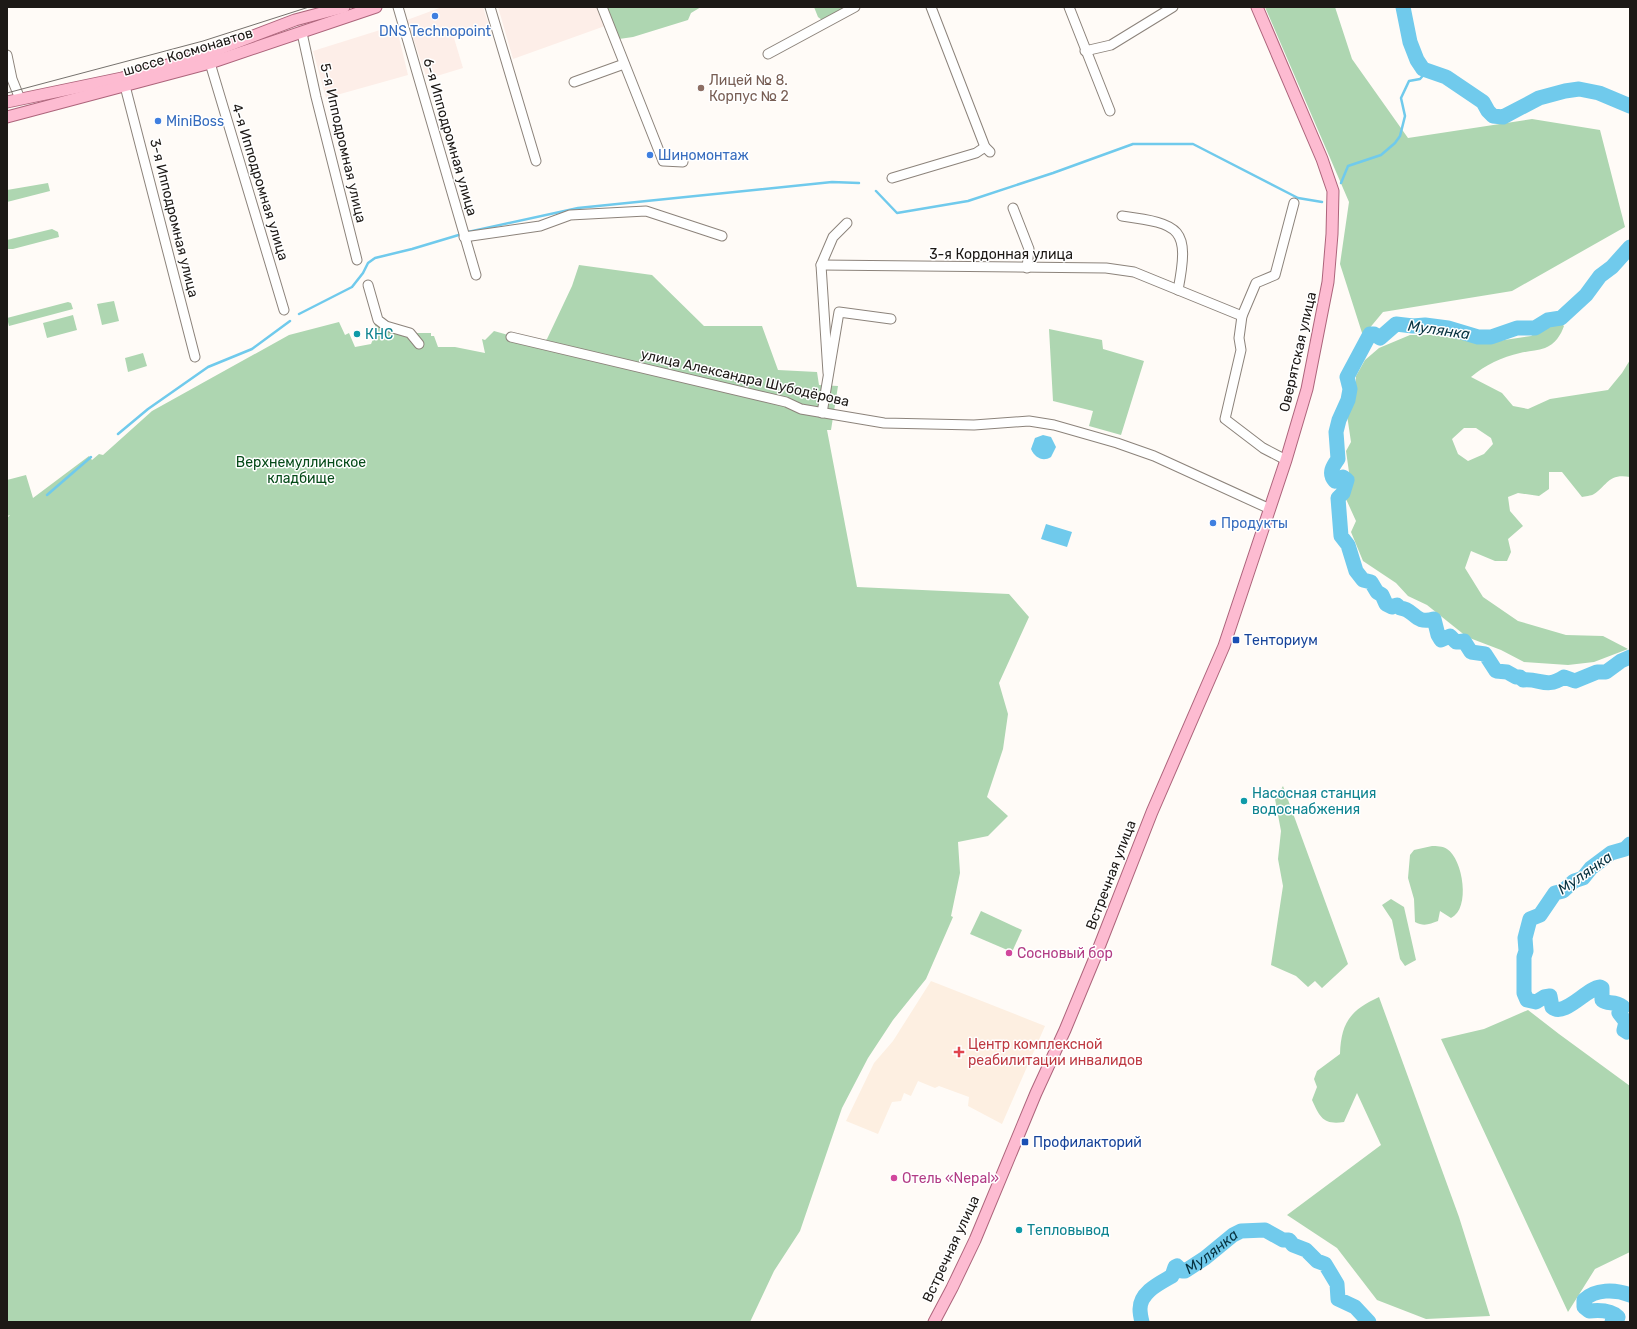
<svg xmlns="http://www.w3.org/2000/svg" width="1637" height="1329" font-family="Rubik,sans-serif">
<rect width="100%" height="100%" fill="#fffbf7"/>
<g fill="#fdeee8">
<polygon points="442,7 483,7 489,26 454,38 463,68 427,79 407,20"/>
<polygon points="498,7 598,7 605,26 513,59"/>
<polygon points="396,25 408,75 326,98 313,51"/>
</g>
<polygon fill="#fdefe1" points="931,981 1045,1026 1002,1124 968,1106 969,1097 939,1086 935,1088 918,1081 911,1096 904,1093 901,1101 892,1102 878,1134 846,1121 874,1063 893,1041"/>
<g fill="#aed6b1" fill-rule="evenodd">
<polygon points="605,7 701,7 691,13 688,20 633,37 619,39"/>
<polygon points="814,7 845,7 822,20 818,17"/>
<polygon points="1265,7 1335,7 1352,59 1408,138 1532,119 1600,130 1625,227 1512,291 1383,312 1363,336 1340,264 1349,202"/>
<polygon points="48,183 50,191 7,202 7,190"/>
<polygon points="52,229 58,232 59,237 13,249 7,249 7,240"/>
<polygon points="579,265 652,275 704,326 762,326 778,370 817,372 819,385 838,386 831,430 827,430 857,587 1009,594 1029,617 999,683 1008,714 1003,749 987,797 1008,816 988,836 958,842 960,873 951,916 953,917 926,979 893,1020 868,1058 842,1108 800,1231 774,1271 750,1322 7,1322 7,518 10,515 7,516 7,480 26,475 33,498 89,456 92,460 99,454 103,455 152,411 289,335 339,322 345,335 349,333 355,347 371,344 377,330 374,323 416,333 431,333 431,336 434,336 438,347 455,347 485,353 482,339 485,340 494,331 540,344 547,339 572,286"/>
<polygon points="114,301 119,321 102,325 97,304"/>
<polygon points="68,302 71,303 73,309 9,326 7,318"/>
<polygon points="73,315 77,330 47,338 43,323"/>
<path d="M 1555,321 L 1560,322 L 1564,326 C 1561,335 1555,344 1545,348 C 1537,351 1528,351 1520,353 C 1502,357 1485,365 1471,377 L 1502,393 L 1513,406 L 1528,409 L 1550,399 L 1608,390 L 1622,373 L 1630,360 L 1630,477 C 1608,473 1607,486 1594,494 C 1591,496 1585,496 1582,497 L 1562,472 L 1549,472 L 1549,489 L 1539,496 L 1518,493 L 1508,497 L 1510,511 L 1523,526 L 1508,539 L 1511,552 L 1507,561 L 1495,561 L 1471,551 L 1465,568 L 1483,597 L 1518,621 L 1566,635 L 1603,636 L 1628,649 L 1594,662 L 1568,665 L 1524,662 L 1501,650 L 1467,637 L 1427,605 L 1408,596 L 1396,583 L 1363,561 L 1351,532 L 1356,521 L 1346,499 L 1349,491 L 1349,472 L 1346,451 L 1351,442 L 1347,415 L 1355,395 L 1356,376 L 1365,360 L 1379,348 L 1410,335 L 1432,335 L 1481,342 L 1491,342 L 1531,336 L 1550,323 ZM 1464,428 L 1476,428 L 1491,438 L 1493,444 L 1484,454 L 1468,461 L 1458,454 L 1452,439 Z"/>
<polygon points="1049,329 1102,340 1103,349 1144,361 1121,435 1089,426 1093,411 1053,401"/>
<polygon points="143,353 147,366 128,372 125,358"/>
<polygon points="1283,786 1348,964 1322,988 1315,981 1308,987 1296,976 1271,965 1283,886 1278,859 1281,831 1275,799"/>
<path d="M 1432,846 C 1436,846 1443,846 1447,849 C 1463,859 1471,909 1451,918 L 1440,911 L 1438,921 C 1430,924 1424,927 1415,922 L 1414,899 L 1408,878 L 1410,855 L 1414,850 Z"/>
<polygon points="1391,899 1404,907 1416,960 1405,966 1400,959 1392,920 1382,905"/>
<polygon points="981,911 1022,930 1012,952 970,934"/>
<path d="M 1379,997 L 1459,1217 L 1490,1316 L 1426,1319 L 1377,1300 L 1337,1248 L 1287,1215 L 1381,1145 L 1357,1093 L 1344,1122 C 1324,1125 1320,1118 1312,1100 L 1317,1087 L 1314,1079 L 1317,1071 L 1340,1054 C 1341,1022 1351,1010 1379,997 Z"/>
<polygon points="1528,1010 1559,1034 1630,1086 1630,1252 1595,1269 1568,1312 1441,1039 1484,1029"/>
</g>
<g fill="#70caec">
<path d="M 1043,435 L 1051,437 L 1056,447 L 1051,457 C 1043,462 1035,458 1031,449 L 1035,438 Z"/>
<polygon points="1046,524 1072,532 1067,547 1041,539"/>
</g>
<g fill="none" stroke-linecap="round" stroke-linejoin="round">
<g stroke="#70caec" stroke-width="2.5">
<polyline points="1341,183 1348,166 1381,155 1395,143 1400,136 1405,116 1401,98 1409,81 1420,79 1427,71"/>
<polyline points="876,191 897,213 968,201 1053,173 1133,144 1193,144 1298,198 1322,202"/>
<polyline points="468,232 578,208 832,182 859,183"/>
<polyline points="299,314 352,287 363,273 368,263 375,258 412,249 462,234"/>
<polyline points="118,434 148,409 208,367 252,349 290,321"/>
<polyline points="47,495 91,457"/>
</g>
<g stroke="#70caec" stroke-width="15">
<polyline points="1403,7 1410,42 1417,60 1423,69 1446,77 1483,102 1488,111 1493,116 1503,117 1539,98 1565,91 1579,89 1599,93 1630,106"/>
<path d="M 1630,247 L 1612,267 L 1600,276 L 1586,295 L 1561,318 L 1548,320 L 1535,328 L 1517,328 L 1491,337 L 1478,337 L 1448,328 L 1425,325 L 1413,326 L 1396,324 L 1380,338 L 1374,334 L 1370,334 L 1347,377 L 1350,389 L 1348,400 L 1339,420 L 1336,432 L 1338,459 C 1333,466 1328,473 1335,481 L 1343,477 L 1347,480 L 1343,493 L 1338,498 L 1341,536 L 1348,545 L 1356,571 L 1363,580 L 1371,582 L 1377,592 L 1382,595 L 1386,604 L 1392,607 L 1397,605 L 1400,608 C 1415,609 1414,625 1434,619 L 1438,635 L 1441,640 L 1450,636 L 1456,642 L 1464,641 L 1471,652 L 1485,654 L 1496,671 L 1507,672 L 1516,677 L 1520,677 L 1523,680 C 1540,678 1546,689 1564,677 L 1575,681 L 1597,672 L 1606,672 L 1621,661 L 1630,657"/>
<path d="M 1630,844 L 1625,849 L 1611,853 L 1591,868 L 1583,878 L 1574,881 L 1563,891 L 1555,893 L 1540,915 L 1530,919 L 1525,938 L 1526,951 L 1524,957 L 1524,993 L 1527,1000 L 1536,1002 L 1544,997 L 1550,996 L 1552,1007 C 1564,1018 1587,988 1600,987 L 1602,988 L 1602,1000 C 1608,1005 1614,1000 1623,1007 L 1619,1013 L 1626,1022 L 1624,1030 L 1627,1032 L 1630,1029"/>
<path id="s1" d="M 1142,1322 C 1141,1318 1140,1313 1140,1309 C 1140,1292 1160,1283 1172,1276 L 1175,1267 L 1177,1266 L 1182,1271 L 1185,1271 L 1205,1258 L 1233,1235 L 1241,1231 L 1265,1230 L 1283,1240 L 1289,1240 L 1293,1245 L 1306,1250 L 1317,1261 L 1325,1264 L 1337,1284 L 1338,1299 L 1355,1307 L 1369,1322"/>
<path d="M 1612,1322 L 1617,1320 L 1618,1317 C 1611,1310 1598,1310 1589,1311 L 1584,1307 L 1584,1300 C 1595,1289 1615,1289 1630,1295"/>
</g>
<defs>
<g id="minor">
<polyline points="398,7 476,275"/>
<polyline points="490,7 536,161"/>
<polyline points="602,7 663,161 683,162"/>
<polyline points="931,7 985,147 990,152"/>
<polyline points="1069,7 1110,111"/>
<polyline points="302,33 316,97 357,260"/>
<polyline points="1085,51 1111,45 1173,7"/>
<polyline points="768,54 855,7"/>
<polyline points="7,55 12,79 20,99"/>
<polyline points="210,63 284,310"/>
<polyline points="574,82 624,64"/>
<polyline points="125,86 195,357"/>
<polyline points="892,178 976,153 985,147"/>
<polyline points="1013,208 1029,249 1027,268"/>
<path d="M 1122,216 C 1181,224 1190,228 1178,290"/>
<polyline points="464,237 540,226 570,215 646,211 722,236"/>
<polyline points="821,265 1106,268 1134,272 1242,316"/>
<polyline points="368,285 378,320 386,326 410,333 419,344"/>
<polyline points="511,337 786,402 801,409 884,423 974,425 1029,421 1054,425 1117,443 1154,456 1270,509"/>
<polyline points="828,373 821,265 833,237 847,223"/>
<polyline points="822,413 839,312 891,319"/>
<polyline points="1286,460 1263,448 1225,419 1241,350 1239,338 1242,316 1256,283 1275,275 1294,203"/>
</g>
<g id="major">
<polyline points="7,102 122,78 206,54 295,20 344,7"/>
<polyline points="7,117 210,63 376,7"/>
<polyline points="934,1322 952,1288 975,1240 1036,1093 1065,1030 1094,960 1152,812 1224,646 1286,460 1307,389 1328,282 1332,234 1333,191 1322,159 1257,7"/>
</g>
</defs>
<use href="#minor" stroke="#8c837b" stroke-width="11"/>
<use href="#major" stroke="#ad647b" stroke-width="13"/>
<use href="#minor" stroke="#fff" stroke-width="9"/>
<use href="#major" stroke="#fdbbd1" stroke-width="11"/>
<polyline stroke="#76726e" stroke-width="1" points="7,93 203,41 309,7"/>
</g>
<g fill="#3f7fe0" stroke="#fff" stroke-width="1.5">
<circle cx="435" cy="16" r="4"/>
<circle cx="158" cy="121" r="4"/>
<circle cx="650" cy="155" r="4"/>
<circle cx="1213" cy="523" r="4"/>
</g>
<circle fill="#8d6e63" stroke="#fff" stroke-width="1.5" cx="701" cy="88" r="4"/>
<g fill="#0f9aa8" stroke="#fff" stroke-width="1.5">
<circle cx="357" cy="334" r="4"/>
<circle cx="1244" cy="801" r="4"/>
<circle cx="1019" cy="1230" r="4"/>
</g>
<g fill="#1a4fb4" stroke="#fff" stroke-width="1.5">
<rect x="1232" y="636" width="8" height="8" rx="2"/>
<rect x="1021" y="1138" width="8" height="8" rx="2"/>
</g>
<g fill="#d1479c" stroke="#fff" stroke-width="1.5">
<circle cx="1009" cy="953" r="4"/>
<circle cx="894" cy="1178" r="4"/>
</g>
<path fill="#e0444e" stroke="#fff" stroke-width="1.5" d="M957 1046h4v4h4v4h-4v4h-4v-4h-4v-4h4z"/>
<g text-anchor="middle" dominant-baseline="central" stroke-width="3" stroke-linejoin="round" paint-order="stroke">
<g font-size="14" fill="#366cbe" stroke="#fff" text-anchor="start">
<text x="435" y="31" text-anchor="middle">DNS Technopoint</text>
<text x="166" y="121">MiniBoss</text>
<text x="658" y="155">Шиномонтаж</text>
<text x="1221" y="523">Пpoдукты</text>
</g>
<g font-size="14" fill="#1d1916" stroke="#fff">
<text transform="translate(188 52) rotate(-17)">шоссе Космонавтов</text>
<text transform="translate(450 137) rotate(74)">6-я Ипподромная улица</text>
<text transform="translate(343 143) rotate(77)">5-я Ипподромная улица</text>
<text transform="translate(260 182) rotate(73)">4-я Ипподромная улица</text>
<text transform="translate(174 218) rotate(76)">3-я Ипподромная улица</text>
<text x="1001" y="254">3-я Кордонная улица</text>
<text transform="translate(1298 352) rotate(-77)">Оверятская улица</text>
<text transform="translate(745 378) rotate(13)">улица Александра Шубодёрова</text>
<text transform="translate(1111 875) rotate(-69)">Встречная улица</text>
<text transform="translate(951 1249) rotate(-65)">Встречная улица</text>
</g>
<g font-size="14" fill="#785e54" stroke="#fff" text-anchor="start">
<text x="709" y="80">Лицей № 8.<tspan x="709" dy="16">Корпус № 2</tspan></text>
</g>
<g font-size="14" fill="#0d838f" stroke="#fff" text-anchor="start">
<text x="365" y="334">КНС</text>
<text x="1252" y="793">Насосная станция<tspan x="1252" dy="16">водоснабжения</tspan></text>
<text x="1027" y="1230">Тепловывод</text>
</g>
<g font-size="14" fill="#064b19" stroke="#fff">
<text x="301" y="462">Верхнемуллинское<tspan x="301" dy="16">кладбище</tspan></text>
</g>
<g font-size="14" fill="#164399" stroke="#fff" text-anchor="start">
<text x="1244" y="640">Тенториум</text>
<text x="1033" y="1142">Профилакторий</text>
</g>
<g font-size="14" fill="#b23c85" stroke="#fff" text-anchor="start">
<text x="1017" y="953">Сосновый бор</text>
<text x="902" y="1178">Отель «Nepal»</text>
</g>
<g font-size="14" fill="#be3a42" stroke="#fff" text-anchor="start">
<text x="968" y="1044">Центр комплексной<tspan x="968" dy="16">реабилитации инвалидов</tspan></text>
</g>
<g font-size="15" font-style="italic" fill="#083341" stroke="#fff">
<text transform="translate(1439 330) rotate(8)">Мулянка</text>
<text transform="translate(1585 873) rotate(-35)">Мулянка</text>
<text stroke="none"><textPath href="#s1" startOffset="116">Мулянка</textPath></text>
</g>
</g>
<rect width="1637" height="1329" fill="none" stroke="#1d1916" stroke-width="16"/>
</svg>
